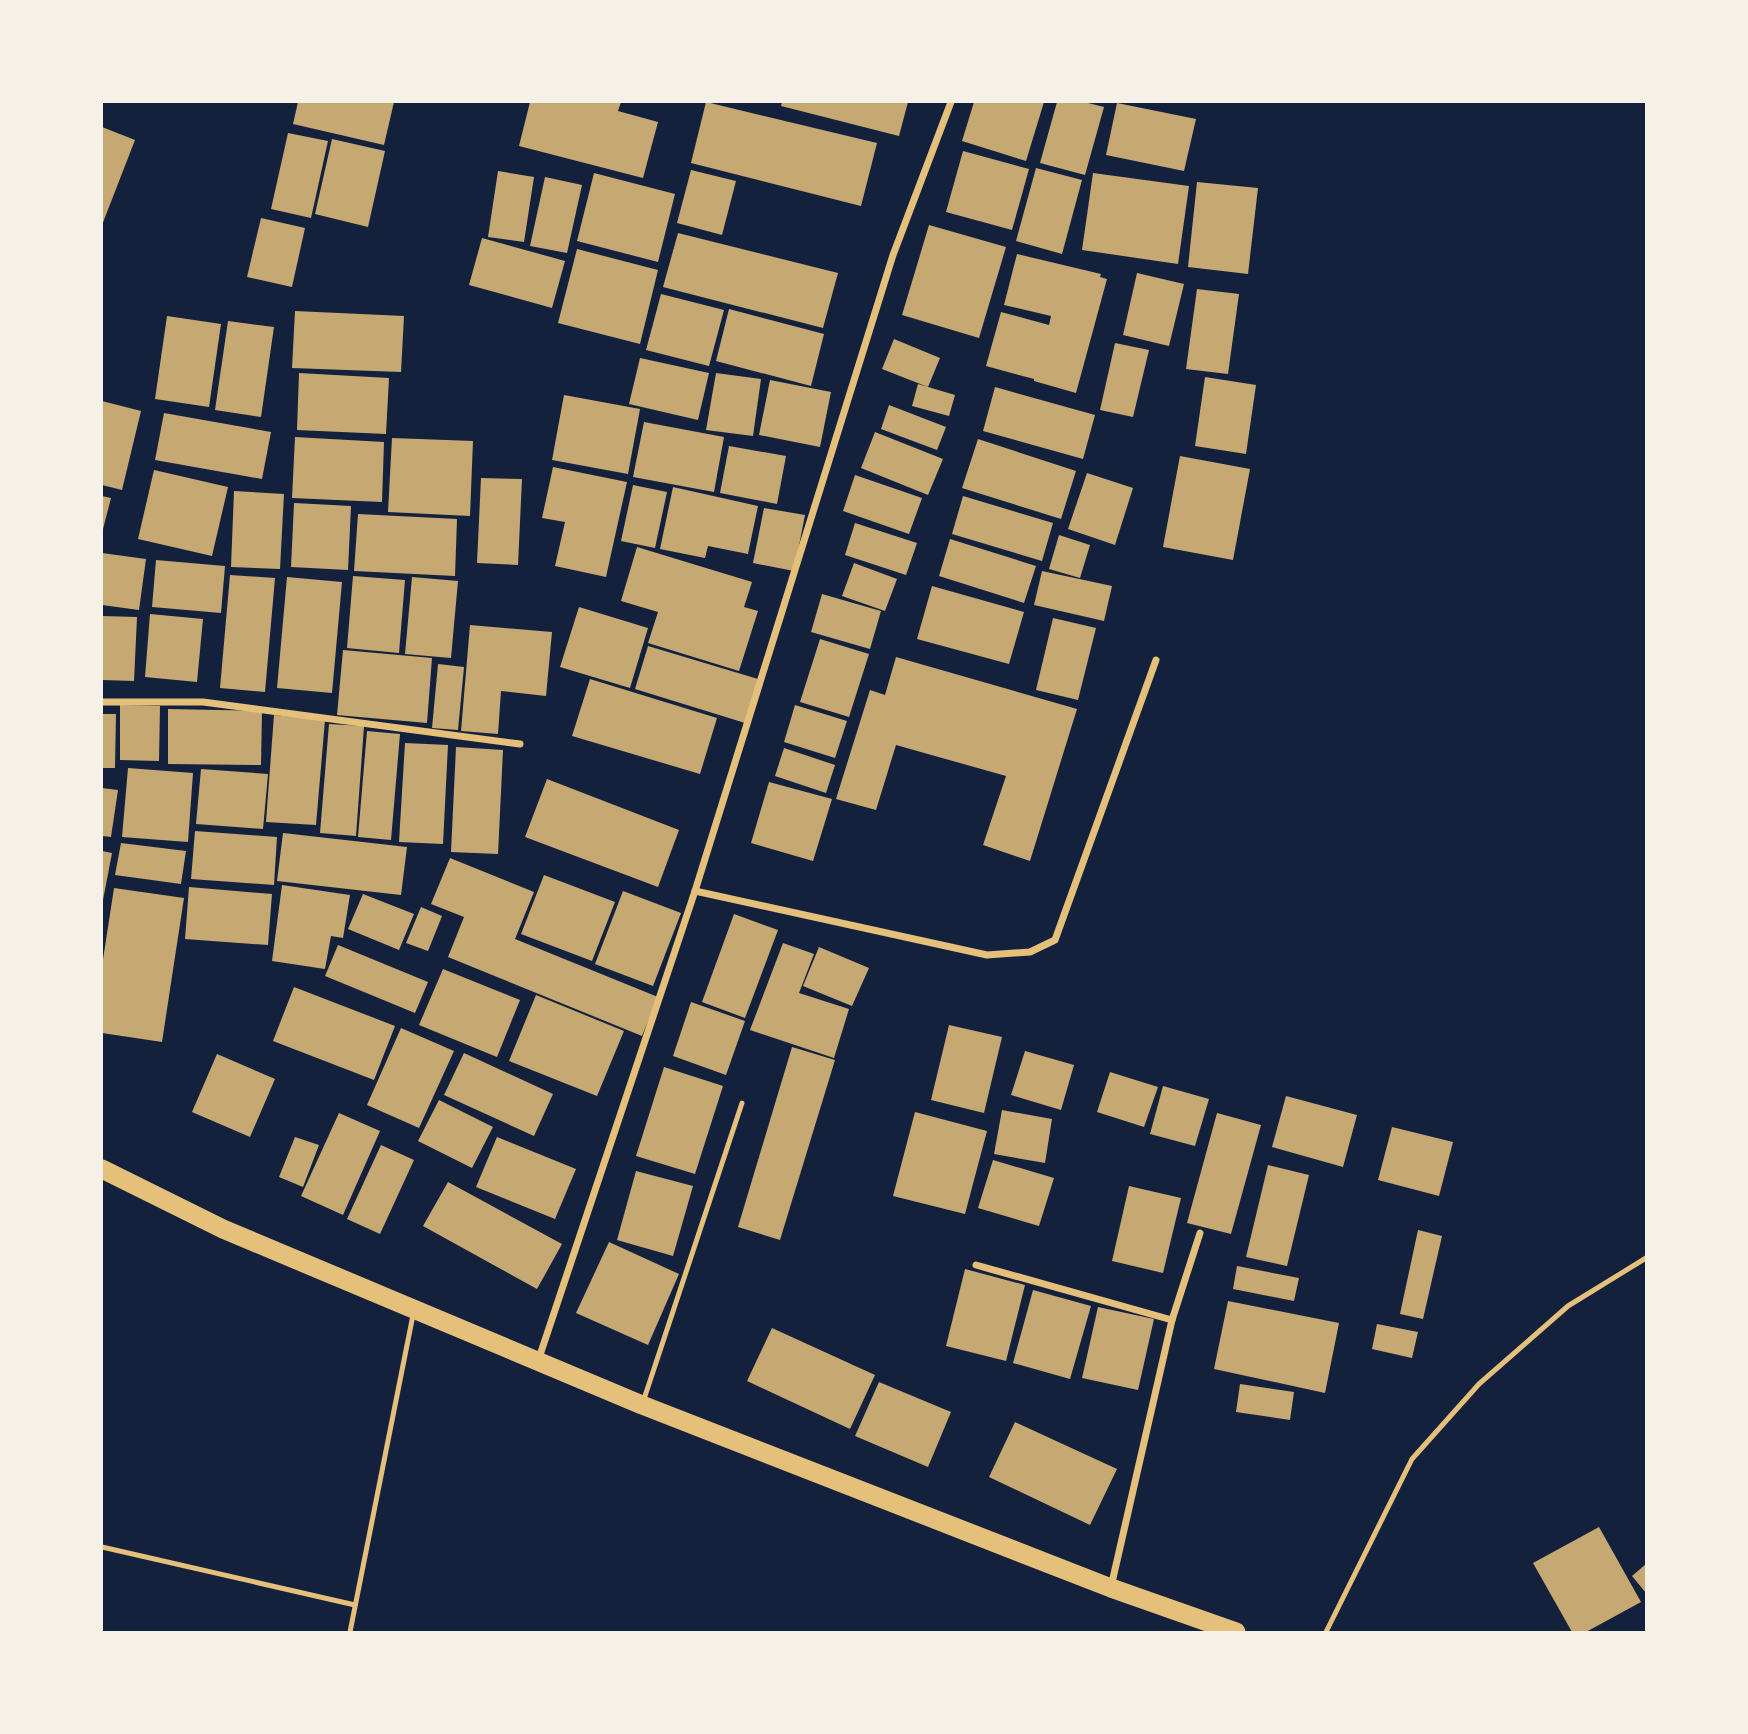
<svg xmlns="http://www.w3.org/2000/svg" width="1748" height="1734" font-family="'Space Grotesk',sans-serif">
<rect width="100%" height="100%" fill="#14213d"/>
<g fill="#c6a872">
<polygon points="298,102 394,102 384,145 293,124"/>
<polygon points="530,102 621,102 618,111 658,122 643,178 519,146"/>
<polygon points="706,102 877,143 861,206 691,163"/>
<polygon points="782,102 908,102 899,136 781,106"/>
<polygon points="974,102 1044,102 1026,161 962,141"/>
<polygon points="1057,102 1084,102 1104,107 1085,175 1040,163"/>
<polygon points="1117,103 1196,119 1184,171 1106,155"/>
<polygon points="102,127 135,140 102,225"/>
<polygon points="288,133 328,141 311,218 271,209"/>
<polygon points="332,139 385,151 368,227 315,214"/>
<polygon points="963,151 1029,169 1012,230 946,212"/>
<polygon points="1036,168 1082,180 1062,254 1016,241"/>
<polygon points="691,170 736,181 722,235 677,223"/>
<polygon points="498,171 534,177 524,242 488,237"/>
<polygon points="594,173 675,194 658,262 577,241"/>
<polygon points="1093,173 1189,186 1178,264 1082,250"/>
<polygon points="545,177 582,185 567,253 530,246"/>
<polygon points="1197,182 1258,188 1248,274 1188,267"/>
<polygon points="261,218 305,228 292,287 247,277"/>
<polygon points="929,225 1006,247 979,338 902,315"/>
<polygon points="678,233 838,273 823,328 663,287"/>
<polygon points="482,238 565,261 552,308 469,285"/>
<polygon points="577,249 658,270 640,344 558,323"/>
<polygon points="1017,254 1101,274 1100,277 1107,279 1076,393 1034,381 1034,379 986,366 1001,312 1049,325 1051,316 1004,305"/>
<polygon points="1137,273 1184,284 1169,346 1123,335"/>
<polygon points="1197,289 1239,294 1228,374 1186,369"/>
<polygon points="661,294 724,310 709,366 646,350"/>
<polygon points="729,309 824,334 811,386 716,361"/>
<polygon points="295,311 404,316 401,372 292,368"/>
<polygon points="167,316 221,324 209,407 155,399"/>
<polygon points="228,321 274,327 261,417 215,410"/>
<polygon points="894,339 940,358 928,387 882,369"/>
<polygon points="1115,343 1149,350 1133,417 1100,410"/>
<polygon points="640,358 709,373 698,420 629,404"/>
<polygon points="299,373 389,378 386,434 297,430"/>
<polygon points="716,373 761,379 753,436 706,430"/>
<polygon points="1205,377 1256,385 1246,454 1195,446"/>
<polygon points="770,380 831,392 820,447 759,435"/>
<polygon points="918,384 955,395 949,416 912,406"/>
<polygon points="995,387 1095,415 1083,459 983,431"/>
<polygon points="564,395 640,409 628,474 552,460"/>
<polygon points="102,401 141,411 122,490 102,485"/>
<polygon points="889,405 946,427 937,450 881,429"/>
<polygon points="164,413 271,432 262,479 155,460"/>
<polygon points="644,422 724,437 714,492 633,477"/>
<polygon points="875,432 943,459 928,495 861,468"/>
<polygon points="295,437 384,442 382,502 292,498"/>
<polygon points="392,438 473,441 470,516 388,512"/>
<polygon points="978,439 1076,471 1061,519 962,488"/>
<polygon points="729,446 786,456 777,504 720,493"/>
<polygon points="1180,456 1250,469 1233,560 1163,547"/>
<polygon points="553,467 627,482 606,577 555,566 565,522 542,518"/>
<polygon points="154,470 228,487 212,556 138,539"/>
<polygon points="1087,473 1133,488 1115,545 1068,529"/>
<polygon points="855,475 922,498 909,534 843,511"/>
<polygon points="481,478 522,479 518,565 477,563"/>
<polygon points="633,485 667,492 655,548 621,541"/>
<polygon points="673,487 758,506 748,554 708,546 705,558 660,549"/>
<polygon points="234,491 284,494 280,569 231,567"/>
<polygon points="102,496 111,498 102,533"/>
<polygon points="963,496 1053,523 1042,561 952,534"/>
<polygon points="294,503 351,506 348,570 291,567"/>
<polygon points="764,508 805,515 794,571 753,563"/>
<polygon points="358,514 457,519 455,576 354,571"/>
<polygon points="855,523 917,543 906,575 845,555"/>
<polygon points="1059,535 1090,545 1080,578 1049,569"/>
<polygon points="950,539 1036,566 1024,603 939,576"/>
<polygon points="637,547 752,582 744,607 758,611 739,671 648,643 658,612 621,601"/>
<polygon points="102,553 146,559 139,610 102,605"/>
<polygon points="156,560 225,566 221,613 152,607"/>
<polygon points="854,563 897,579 885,611 842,596"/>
<polygon points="1042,571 1112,586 1104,621 1034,605"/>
<polygon points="230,575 275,578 265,692 220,688"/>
<polygon points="353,576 405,580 399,653 347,648"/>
<polygon points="287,577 342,582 332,693 277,688"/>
<polygon points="412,577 458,581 451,658 405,654"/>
<polygon points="932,586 1024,612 1009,664 917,639"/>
<polygon points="822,594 881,611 870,649 811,632"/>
<polygon points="579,607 648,628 630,688 560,667"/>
<polygon points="150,614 203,619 197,682 145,677"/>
<polygon points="102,616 137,617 134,681 102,680"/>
<polygon points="1053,618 1096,628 1078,700 1036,690"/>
<polygon points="470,625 552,632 546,696 501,691 498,734 461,731"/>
<polygon points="820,639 869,654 849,717 800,702"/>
<polygon points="648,646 758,679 745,723 635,689"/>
<polygon points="343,650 432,658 427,723 337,715"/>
<polygon points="896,657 1077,709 1030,861 983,845 1006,776 896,745 876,810 836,799 870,690 885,695"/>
<polygon points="438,664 464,667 458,730 432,728"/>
<polygon points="590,679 717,718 700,774 572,736"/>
<polygon points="120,705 160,706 159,761 120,760"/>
<polygon points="795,705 847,721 835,758 784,742"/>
<polygon points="168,709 262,711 261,765 168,764"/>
<polygon points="102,714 116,714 115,768 102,768"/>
<polygon points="274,715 325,720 316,825 266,822"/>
<polygon points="329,724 364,726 356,836 320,833"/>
<polygon points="367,731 400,734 391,840 358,837"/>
<polygon points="405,743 448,745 443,844 399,842"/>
<polygon points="456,747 503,750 498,854 451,852"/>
<polygon points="784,748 835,765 826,793 775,776"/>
<polygon points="128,768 193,773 188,842 122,837"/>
<polygon points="201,769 268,774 263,829 196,824"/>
<polygon points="547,779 679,830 658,887 525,837"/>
<polygon points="769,782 832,799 813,861 751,843"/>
<polygon points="102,788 118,790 111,837 102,836"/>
<polygon points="195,831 277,837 274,885 191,879"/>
<polygon points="283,833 407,847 401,895 277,881"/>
<polygon points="121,843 186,851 181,884 115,875"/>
<polygon points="102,851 112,853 103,900 102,900"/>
<polygon points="450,858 534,892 515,939 658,997 642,1036 448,957 464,917 431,904"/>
<polygon points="544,875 615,902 592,961 521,934"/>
<polygon points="282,885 350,895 343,938 331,936 325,969 272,961"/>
<polygon points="189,887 272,894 268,945 185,939"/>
<polygon points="114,888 184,898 162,1042 102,1033 102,966"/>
<polygon points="623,891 681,913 653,986 595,964"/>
<polygon points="363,894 414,914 399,950 348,929"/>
<polygon points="421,907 442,916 428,951 406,943"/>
<polygon points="734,914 778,930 745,1018 702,1002"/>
<polygon points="783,943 814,954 799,993 849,1009 834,1058 750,1030"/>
<polygon points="338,945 428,982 415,1013 325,976"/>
<polygon points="819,947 869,968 852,1006 803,986"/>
<polygon points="443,969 520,1000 497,1057 419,1025"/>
<polygon points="294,987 395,1026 374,1080 273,1041"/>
<polygon points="536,995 624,1031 597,1096 509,1061"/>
<polygon points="691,1002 745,1021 726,1075 673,1056"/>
<polygon points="949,1025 1002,1037 984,1113 931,1100"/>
<polygon points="401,1028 454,1051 419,1128 367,1105"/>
<polygon points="792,1047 835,1060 780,1240 738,1227"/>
<polygon points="1025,1051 1074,1065 1061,1110 1011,1095"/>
<polygon points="464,1053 553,1094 534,1136 444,1095"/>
<polygon points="217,1054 275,1079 250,1137 192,1112"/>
<polygon points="664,1067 723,1086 695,1174 636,1156"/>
<polygon points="1110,1072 1158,1087 1144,1127 1097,1112"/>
<polygon points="1163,1086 1209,1099 1195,1146 1150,1134"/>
<polygon points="1286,1096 1357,1115 1343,1167 1272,1147"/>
<polygon points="439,1100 493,1127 472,1168 418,1141"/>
<polygon points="1002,1110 1052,1119 1045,1163 994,1154"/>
<polygon points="915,1112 987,1131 965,1214 893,1196"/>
<polygon points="339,1113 380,1131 343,1215 301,1196"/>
<polygon points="1217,1113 1261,1125 1231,1234 1187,1223"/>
<polygon points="1392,1127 1453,1142 1439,1196 1378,1180"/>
<polygon points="295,1137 319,1145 303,1187 279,1177"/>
<polygon points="497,1137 576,1169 555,1219 476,1187"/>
<polygon points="381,1145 414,1160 380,1234 347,1219"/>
<polygon points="993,1160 1054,1178 1039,1226 978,1208"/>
<polygon points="1268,1165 1309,1175 1287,1266 1246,1257"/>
<polygon points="636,1171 693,1186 673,1256 617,1240"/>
<polygon points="448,1182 562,1244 537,1289 423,1226"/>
<polygon points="1129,1186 1181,1198 1163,1273 1112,1261"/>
<polygon points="1418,1230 1442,1236 1423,1319 1400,1314"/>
<polygon points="609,1242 679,1274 648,1345 576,1313"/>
<polygon points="1237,1266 1299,1278 1294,1301 1233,1289"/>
<polygon points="965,1269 1025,1285 1006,1361 946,1346"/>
<polygon points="1033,1290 1091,1306 1070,1379 1013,1363"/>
<polygon points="1228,1301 1339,1323 1325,1393 1214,1369"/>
<polygon points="1098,1307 1154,1319 1138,1390 1082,1378"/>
<polygon points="1377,1324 1418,1332 1412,1358 1372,1349"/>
<polygon points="772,1328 875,1375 850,1429 747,1381"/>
<polygon points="879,1382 951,1412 928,1467 855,1436"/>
<polygon points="1240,1384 1294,1392 1290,1420 1236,1412"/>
<polygon points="1015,1422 1117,1469 1090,1525 989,1477"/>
<polygon points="1599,1527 1641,1602 1586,1632 1572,1632 1533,1563"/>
<polygon points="1646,1564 1646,1593 1632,1576"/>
</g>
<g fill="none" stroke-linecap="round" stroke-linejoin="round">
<g stroke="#e5c07b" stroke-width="5">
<polyline points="643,1402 742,1103"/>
<polyline points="102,1547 355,1605"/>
<polyline points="350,1632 413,1315"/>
<polyline points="1326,1632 1412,1459 1479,1384 1568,1306 1646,1258"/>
</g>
<g stroke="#e5c07b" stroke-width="7">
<polyline points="102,702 203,702 520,744"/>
<polyline points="695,891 987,955 1030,952 1055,940 1156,660"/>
<polyline points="976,1265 1172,1320"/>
<polyline points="538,1361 695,891 893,255 951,102"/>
<polyline points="1111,1587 1172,1320 1200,1233"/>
</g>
<polyline stroke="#e5c07b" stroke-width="19" points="102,1169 223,1229 642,1405 1111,1588 1236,1632"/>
</g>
<rect width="1748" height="1734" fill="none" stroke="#f6f1e7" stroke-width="206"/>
</svg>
